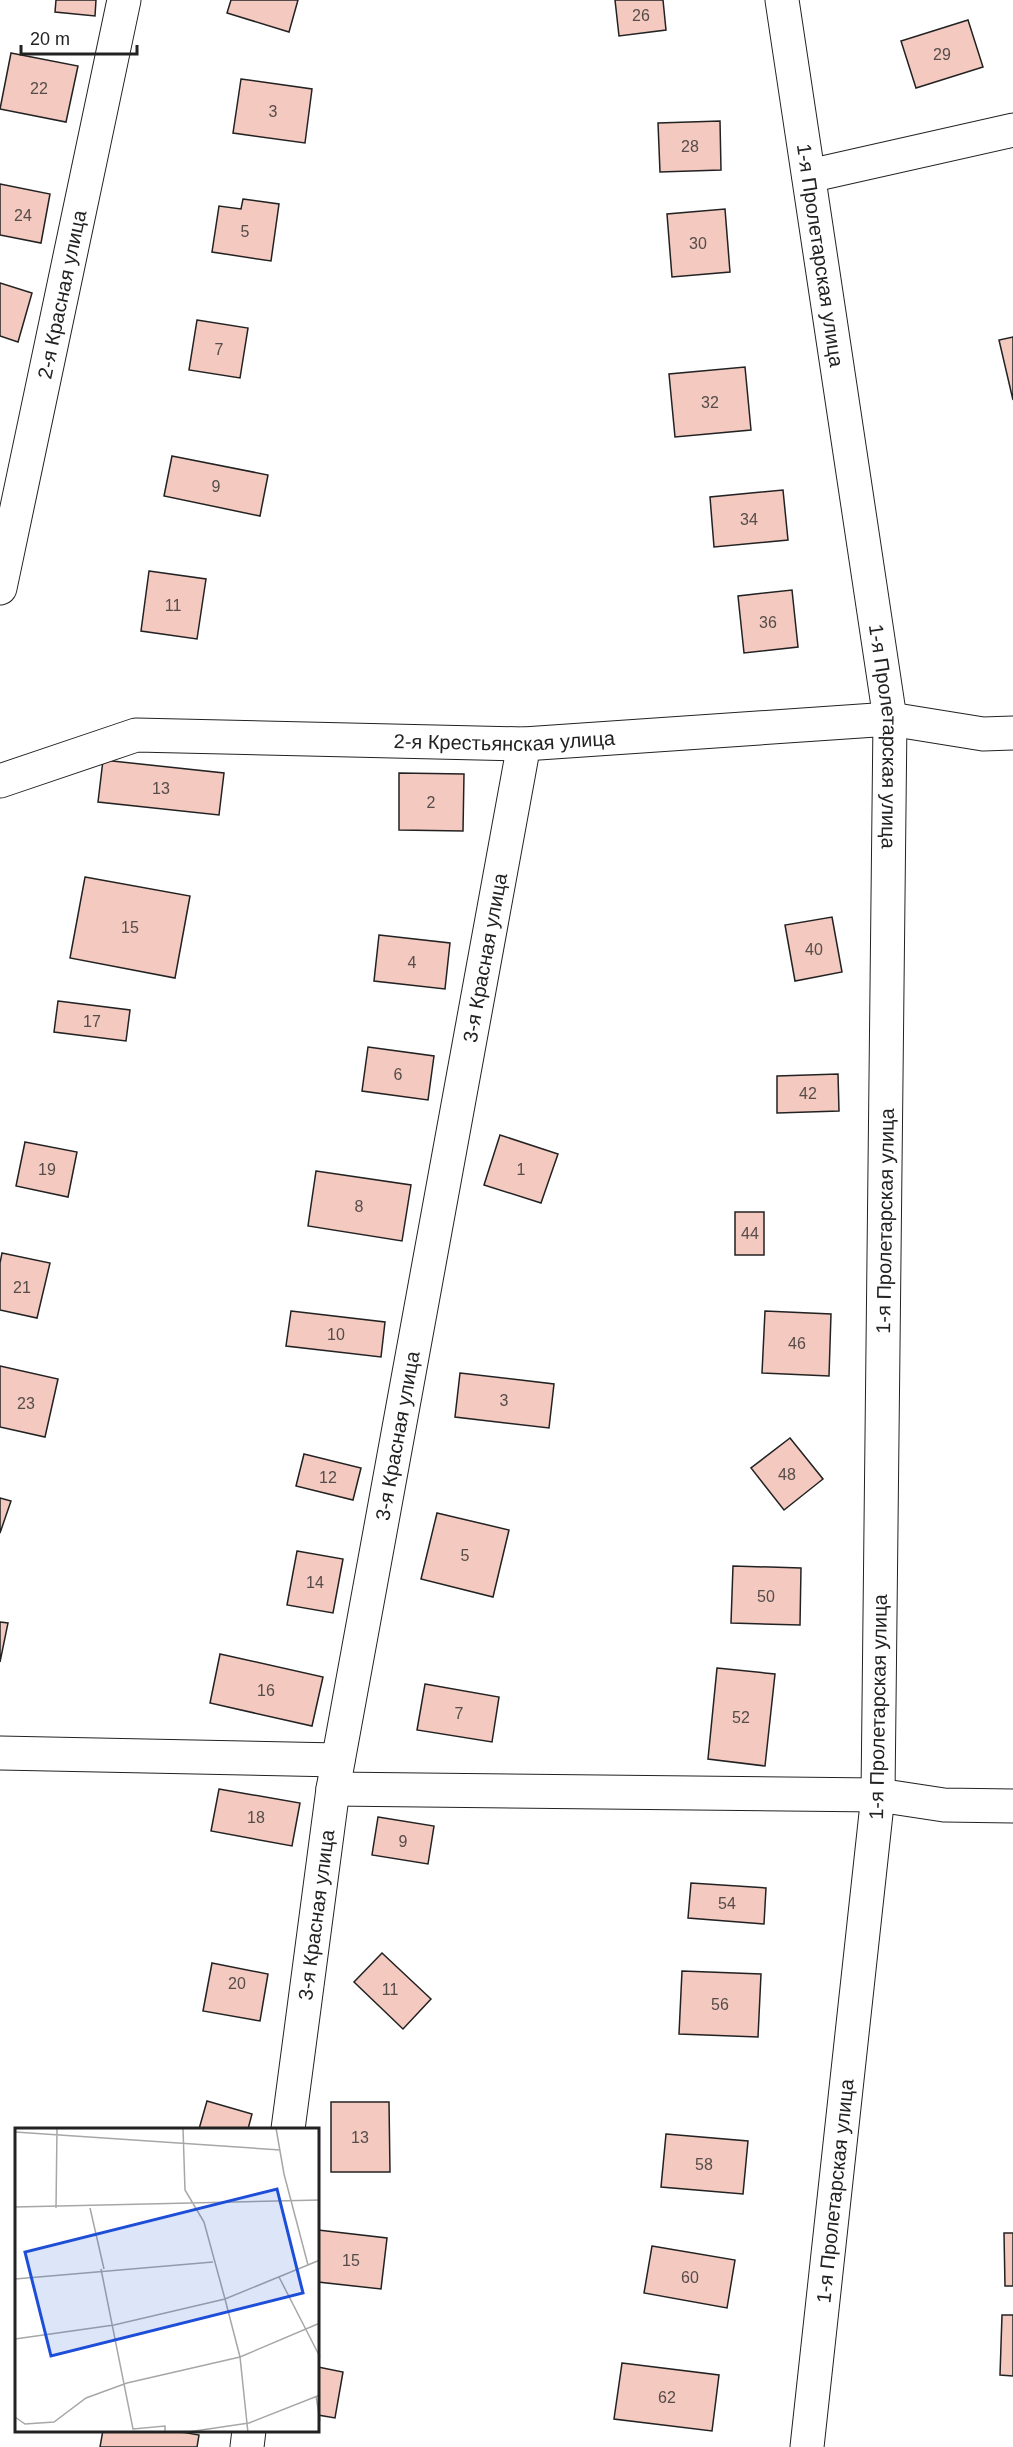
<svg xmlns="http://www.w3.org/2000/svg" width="1013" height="2447" font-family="Arial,sans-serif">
<rect width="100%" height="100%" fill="#fff"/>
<g fill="#f3c9c0" stroke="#222" stroke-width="1.5">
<polygon points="56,0 96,0 95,16 55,12"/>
<polygon points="231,0 298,0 289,32 227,13"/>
<polygon points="615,0 663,0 666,30 619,36"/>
<polygon points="968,20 983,67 916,88 901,41"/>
<polygon points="11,53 78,66 66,122 0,109"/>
<polygon points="241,79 312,89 305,143 233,133"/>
<polygon points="720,121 721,170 660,172 658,123"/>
<polygon points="0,184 50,194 41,243 0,235"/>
<polygon points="243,199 279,204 271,261 212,252 219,206 241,209"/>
<polygon points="725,209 730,272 672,277 667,214"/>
<polygon points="0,283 32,293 18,342 0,336"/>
<polygon points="197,320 248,328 240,378 189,370"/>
<polygon points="1013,337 1013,400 999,340"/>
<polygon points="745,367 751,430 675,437 669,374"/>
<polygon points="172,456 268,475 260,516 164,496"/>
<polygon points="783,490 788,540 714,547 710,497"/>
<polygon points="149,571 206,579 197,639 141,631"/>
<polygon points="792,590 798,647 744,653 738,596"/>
<polygon points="103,760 224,773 219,815 98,802"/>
<polygon points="399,773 464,774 463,831 399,830"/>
<polygon points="85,877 190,896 175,978 70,958"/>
<polygon points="832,917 842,972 795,981 785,925"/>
<polygon points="379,935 450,943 445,989 374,981"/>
<polygon points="58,1001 130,1010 126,1041 54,1032"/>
<polygon points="368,1047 434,1056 428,1100 362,1091"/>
<polygon points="838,1074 839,1111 777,1113 777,1076"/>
<polygon points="500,1135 558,1154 541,1203 484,1185"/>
<polygon points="25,1142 77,1152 68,1197 16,1186"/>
<polygon points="316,1171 411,1185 402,1241 308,1226"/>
<rect x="735" y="1212" width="29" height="43"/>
<polygon points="2,1253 50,1263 37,1318 0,1310 0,1263"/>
<polygon points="291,1311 385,1322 381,1357 286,1346"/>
<polygon points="765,1311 831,1314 829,1376 762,1373"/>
<polygon points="0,1366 58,1379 45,1437 0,1427"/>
<polygon points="460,1373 554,1384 549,1428 455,1417"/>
<polygon points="790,1438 823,1479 784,1510 751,1468"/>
<polygon points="304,1454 361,1468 353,1500 296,1486"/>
<polygon points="0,1498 11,1501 0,1533"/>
<polygon points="437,1513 509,1530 493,1597 421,1579"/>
<polygon points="297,1551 343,1559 333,1613 287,1605"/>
<polygon points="733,1566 801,1568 800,1625 731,1623"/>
<polygon points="0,1622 8,1623 0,1662"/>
<polygon points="220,1654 323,1677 312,1726 210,1703"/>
<polygon points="717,1668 775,1674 765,1766 708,1759"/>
<polygon points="425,1684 499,1697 492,1742 417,1730"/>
<polygon points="219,1789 300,1803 292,1846 211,1831"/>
<polygon points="378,1817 434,1826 428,1864 372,1855"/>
<polygon points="691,1883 766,1888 764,1924 688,1918"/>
<polygon points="382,1953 431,1999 403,2029 354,1982"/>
<polygon points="212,1963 268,1974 260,2021 203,2011"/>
<polygon points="682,1971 761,1974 758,2037 679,2034"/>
<polygon points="207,2101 252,2114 248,2129 199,2129"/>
<polygon points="331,2102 389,2102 390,2172 331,2172"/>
<polygon points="666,2134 748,2141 743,2194 661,2187"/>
<polygon points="318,2230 387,2238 381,2289 318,2282"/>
<polygon points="1004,2233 1013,2233 1013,2286 1005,2286"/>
<polygon points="652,2246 735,2260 727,2308 644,2293"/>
<polygon points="1002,2315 1013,2315 1013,2376 1000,2375"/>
<polygon points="622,2363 719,2375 712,2431 614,2419"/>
<polygon points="318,2367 343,2372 335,2418 318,2415"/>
<polygon points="103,2430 171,2430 199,2435 197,2447 100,2447"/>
</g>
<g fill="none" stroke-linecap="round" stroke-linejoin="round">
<defs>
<g id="minor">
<path id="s1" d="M 782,0 L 890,719 L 878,1795 L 807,2447"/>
<polyline points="809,176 1013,130"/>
<path id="s2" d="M 0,588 L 124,0"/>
<path id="s3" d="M 0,781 L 136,735 L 524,744 L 890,719 L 983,734 L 1013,733"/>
<polyline points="0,1753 338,1760"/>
<polyline points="333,1789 878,1795 944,1805 1013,1806"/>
<path id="s4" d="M 288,2129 L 333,1789 L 524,744"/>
<polyline points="247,2447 249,2430"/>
</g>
</defs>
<use href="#minor" stroke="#222" stroke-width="35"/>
<use href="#minor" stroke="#fff" stroke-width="33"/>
</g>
<g text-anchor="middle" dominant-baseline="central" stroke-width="4.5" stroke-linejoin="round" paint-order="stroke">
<g font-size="16" fill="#564c4a">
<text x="641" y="15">26</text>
<text x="942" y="54">29</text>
<text x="39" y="88">22</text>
<text x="273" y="111">3</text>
<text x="690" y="146">28</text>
<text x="23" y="215">24</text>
<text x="245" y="231">5</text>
<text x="698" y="243">30</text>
<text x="219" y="349">7</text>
<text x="710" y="402">32</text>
<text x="216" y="486">9</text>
<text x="749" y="519">34</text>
<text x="173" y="605">11</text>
<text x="768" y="622">36</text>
<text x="161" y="788">13</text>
<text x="431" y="802">2</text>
<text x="130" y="927">15</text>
<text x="814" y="949">40</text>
<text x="412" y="962">4</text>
<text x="92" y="1021">17</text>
<text x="398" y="1074">6</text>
<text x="808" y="1093">42</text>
<text x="47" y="1169">19</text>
<text x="521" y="1169">1</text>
<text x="359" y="1206">8</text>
<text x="750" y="1233">44</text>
<text x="22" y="1287">21</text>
<text x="336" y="1334">10</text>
<text x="797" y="1343">46</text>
<text x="504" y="1400">3</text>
<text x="26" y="1403">23</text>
<text x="787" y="1474">48</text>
<text x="328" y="1477">12</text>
<text x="465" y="1555">5</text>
<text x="315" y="1582">14</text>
<text x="766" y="1596">50</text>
<text x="266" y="1690">16</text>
<text x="459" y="1713">7</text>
<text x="741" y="1717">52</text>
<text x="256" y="1817">18</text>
<text x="403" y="1841">9</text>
<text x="727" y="1903">54</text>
<text x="237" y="1983">20</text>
<text x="390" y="1989">11</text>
<text x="720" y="2004">56</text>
<text x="360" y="2137">13</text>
<text x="704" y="2164">58</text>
<text x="351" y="2260">15</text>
<text x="690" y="2277">60</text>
<text x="667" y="2397">62</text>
</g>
<g font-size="20" fill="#222" stroke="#fff">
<text stroke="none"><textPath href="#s1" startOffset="258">1-я Пролетарская улица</textPath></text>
<text stroke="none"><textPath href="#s2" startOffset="300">2-я Красная улица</textPath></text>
<text stroke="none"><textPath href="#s1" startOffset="744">1-я Пролетарская улица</textPath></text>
<text stroke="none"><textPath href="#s3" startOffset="512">2-я Крестьянская улица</textPath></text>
<text stroke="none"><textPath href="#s4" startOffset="1188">3-я Красная улица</textPath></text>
<text transform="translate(885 1221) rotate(-89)">1-я Пролетарская улица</text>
<text stroke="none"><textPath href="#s4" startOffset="702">3-я Красная улица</textPath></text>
<text transform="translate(878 1707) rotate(-89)">1-я Пролетарская улица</text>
<text stroke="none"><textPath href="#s4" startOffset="216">3-я Красная улица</textPath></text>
<text transform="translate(835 2191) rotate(-84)">1-я Пролетарская улица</text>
</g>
</g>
<g transform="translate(15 2128)">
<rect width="304" height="304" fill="#fff"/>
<path fill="none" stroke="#a7a7a7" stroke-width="1.5" d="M 168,0 L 170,62 L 189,94 L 210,171 L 225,229 L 233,305M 261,0 L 269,46 L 293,137M 0,4 L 265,22M 0,79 L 305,72M 41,80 L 42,0M 75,80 L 89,141M 86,141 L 118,301 L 150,298 L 150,305M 264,149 L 305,229M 0,151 L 198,134M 0,211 L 99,197 L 210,171 L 305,132M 301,268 L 305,293M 0,289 L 10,296 L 39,294 L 71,270 L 112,255 L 225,229 L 305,195M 166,305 L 234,295 L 305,267"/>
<path fill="#1d4ed8" fill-opacity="0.15" stroke="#1d4ed8" stroke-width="3" d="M 262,61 L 288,165 L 36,228 L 10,124 Z"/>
<rect width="304" height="304" fill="none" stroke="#222" stroke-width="3"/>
</g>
<path d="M21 45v9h116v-9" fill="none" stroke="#222222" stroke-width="3"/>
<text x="30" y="45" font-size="18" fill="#222222" stroke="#ffffff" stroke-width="4.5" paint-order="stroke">20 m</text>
</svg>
